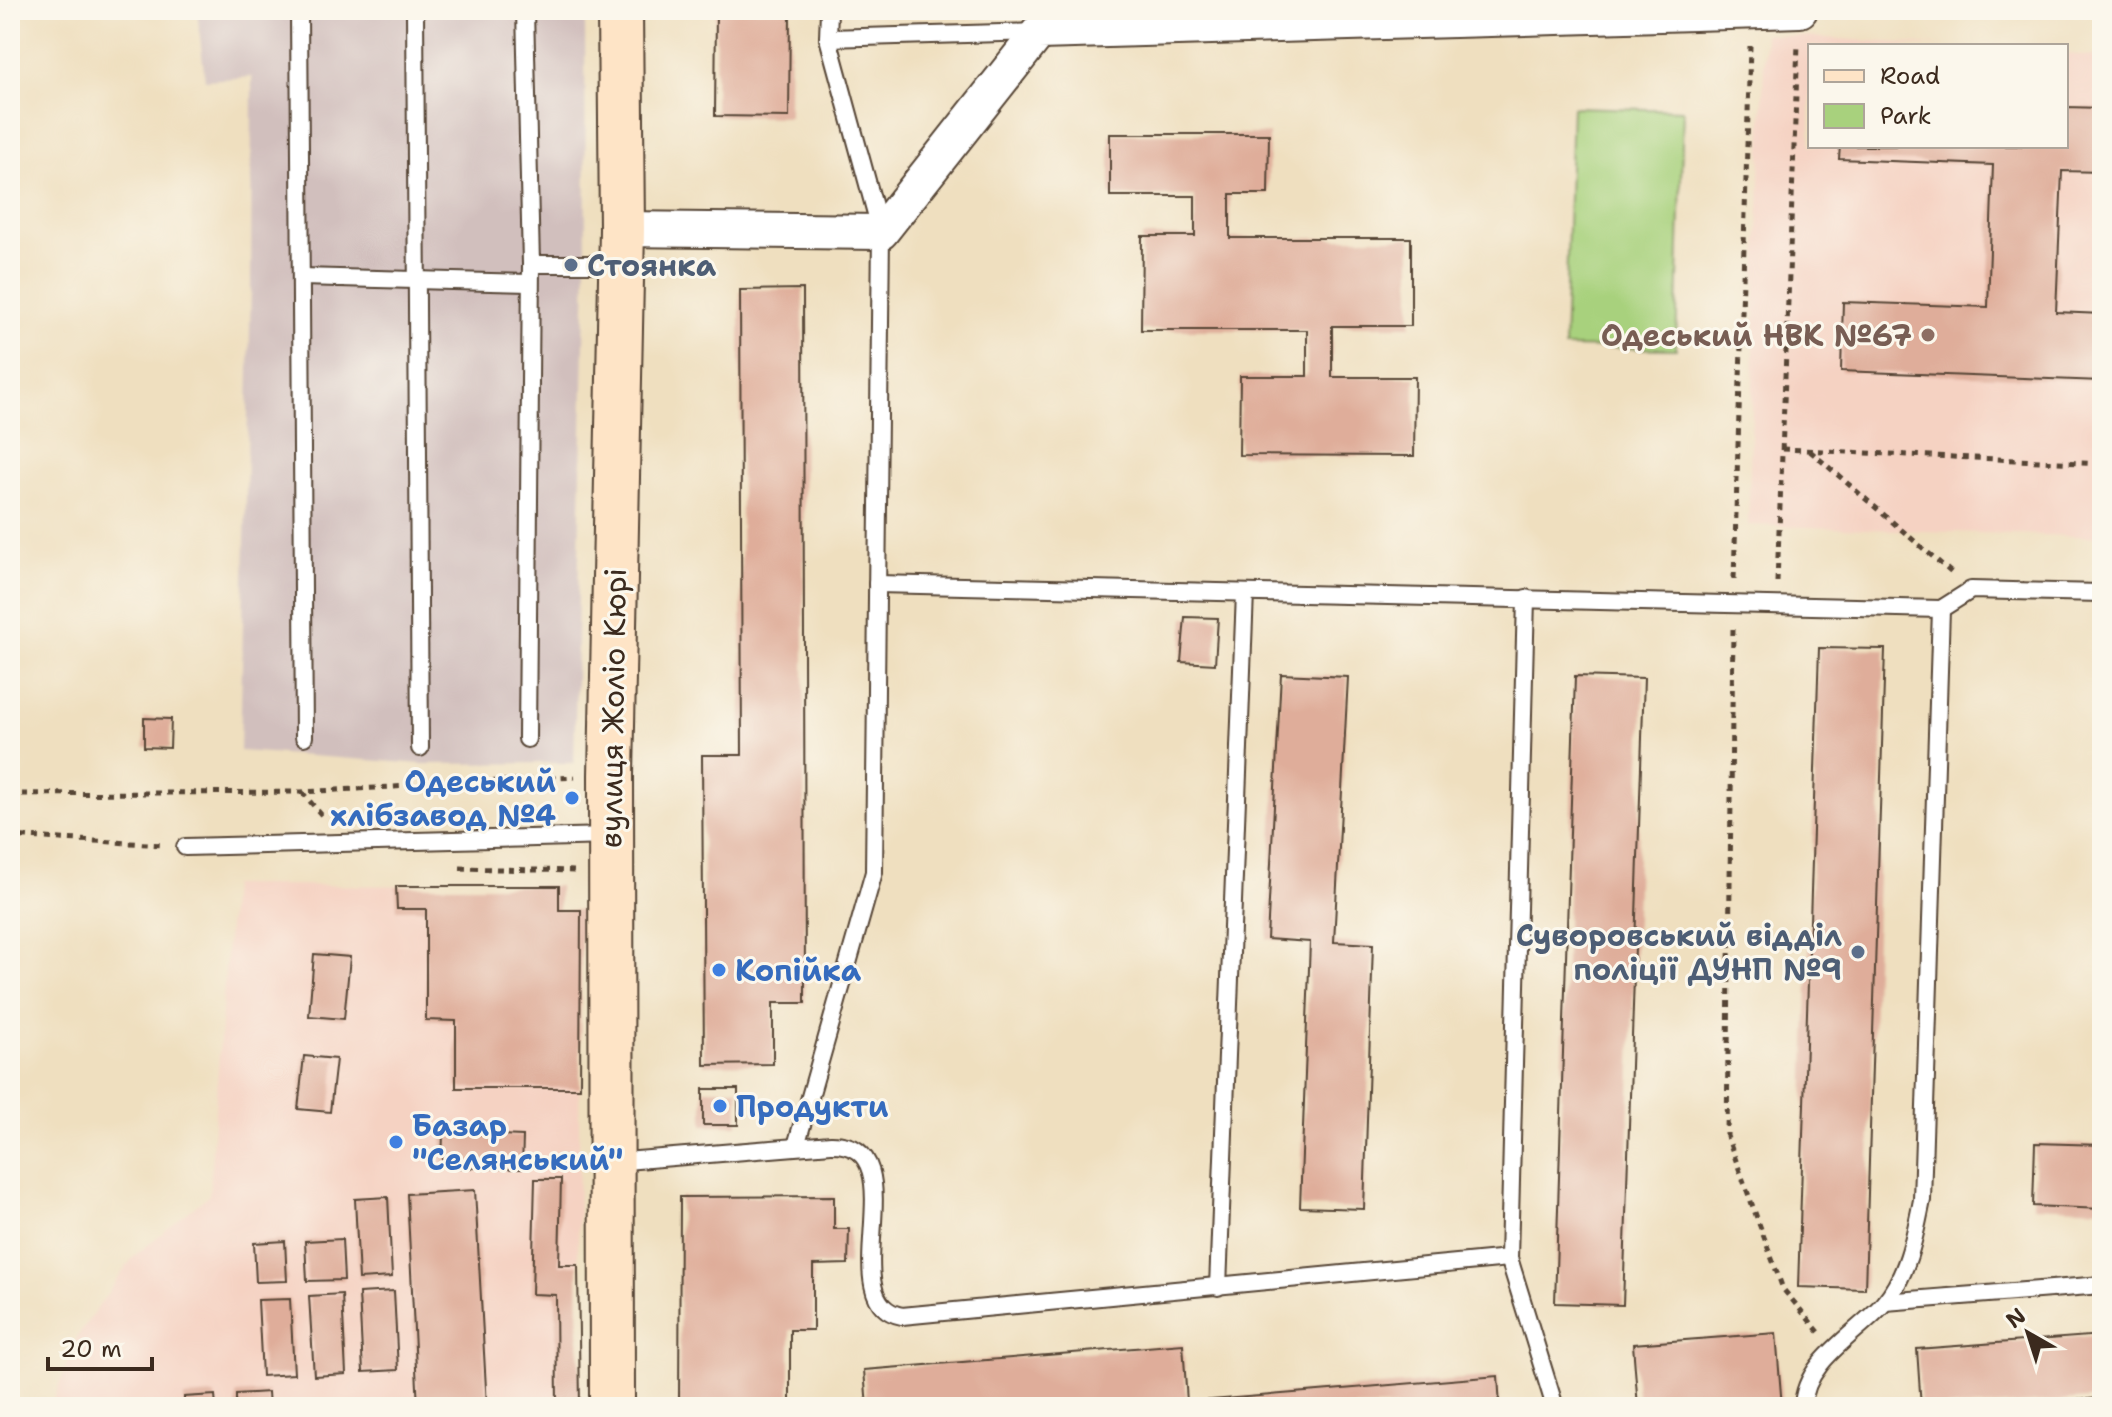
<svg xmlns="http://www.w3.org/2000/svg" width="2112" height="1417" font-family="'Shantell Sans',sans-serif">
<rect width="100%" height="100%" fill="#fbf7ec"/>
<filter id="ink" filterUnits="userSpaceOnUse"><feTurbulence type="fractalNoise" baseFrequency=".0125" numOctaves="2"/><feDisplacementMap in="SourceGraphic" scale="16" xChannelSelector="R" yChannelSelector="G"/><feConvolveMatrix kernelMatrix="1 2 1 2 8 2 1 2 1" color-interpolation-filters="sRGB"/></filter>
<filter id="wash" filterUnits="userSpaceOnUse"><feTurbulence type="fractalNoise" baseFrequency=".006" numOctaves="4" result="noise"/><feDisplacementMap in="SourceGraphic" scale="32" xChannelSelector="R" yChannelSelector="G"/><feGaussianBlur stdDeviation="1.8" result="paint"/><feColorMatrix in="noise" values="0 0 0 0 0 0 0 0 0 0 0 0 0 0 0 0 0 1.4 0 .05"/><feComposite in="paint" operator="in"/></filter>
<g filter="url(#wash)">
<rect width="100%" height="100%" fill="#efdfbf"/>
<g fill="#f5d2c2">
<polygon points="1765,34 1945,46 1810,46 1810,146 2066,146 2066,54 2102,57 2102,537 1748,525"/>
<polygon points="231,885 559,886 559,910 581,910 578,1265 580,1407 51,1407 77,1337 134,1256 209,1195"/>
</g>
<polygon fill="#d1bfbd" points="197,10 585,10 586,264 574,763 423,764 240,751 251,285 252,77 205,80"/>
<polygon fill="#a8d17d" stroke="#727e4e" stroke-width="2" points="1572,107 1683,110 1676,349 1564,347"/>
<g id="blocks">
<g fill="#dfad9a">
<polygon points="716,10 790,10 789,117 715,116"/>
<polygon points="2066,107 2102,108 2102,172 2062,171 2056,312 2102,314 2102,381 1841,371 1843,302 1988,307 1993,165 1839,159 1840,146 2066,146"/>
<polygon points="1110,134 1269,134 1268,194 1230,194 1230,238 1411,238 1411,326 1332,326 1332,377 1415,377 1414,456 1239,455 1240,376 1307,376 1307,330 1141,330 1142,236 1195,236 1195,196 1110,196"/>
<polygon points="803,289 805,1003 773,1003 773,1064 704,1065 702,755 742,755 740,290"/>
<polygon points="1185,617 1218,618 1215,664 1181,662"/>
<polygon points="1819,648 1885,649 1865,1289 1798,1287"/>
<polygon points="1281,674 1348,677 1334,942 1373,944 1364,1209 1300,1207 1310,942 1267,939"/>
<polygon points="1575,676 1644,678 1623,1305 1555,1303"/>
<polygon points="144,718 171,719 170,748 144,747"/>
<polygon points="396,886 559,886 559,910 581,910 580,1088 456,1088 456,1021 426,1020 426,909 397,909"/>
<polygon points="314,954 350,957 344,1019 309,1016"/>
<polygon points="304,1056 336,1059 330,1112 298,1109"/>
<rect x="703" y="1089" width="35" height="36"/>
<polygon points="443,1133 523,1136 522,1169 442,1167"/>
<polygon points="2035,1143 2102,1145 2102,1209 2033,1206"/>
<polygon points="535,1179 561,1179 559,1265 578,1265 580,1407 557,1407 556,1295 532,1294"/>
<polygon points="475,1190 487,1407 418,1407 407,1194"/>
<polygon points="834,1196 834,1229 849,1229 848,1264 813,1265 813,1330 790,1330 790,1407 679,1407 680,1197"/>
<polygon points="388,1197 392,1277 359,1279 355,1199"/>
<polygon points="342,1239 344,1280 307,1281 305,1241"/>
<polygon points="285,1241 287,1281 256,1282 254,1243"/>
<polygon points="394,1291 398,1370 363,1372 359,1293"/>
<polygon points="342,1294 346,1374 314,1376 309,1296"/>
<polygon points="290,1299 294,1374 262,1376 258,1300"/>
<polygon points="1776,1333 1782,1407 1638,1407 1633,1344"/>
<polygon points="2102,1335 2102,1398 1981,1407 1921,1407 1917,1349"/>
<polygon points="1183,1344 1187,1402 1498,1376 1500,1407 867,1407 864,1370"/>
<polygon points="268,1392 269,1407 236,1407 236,1394"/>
<polygon points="215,1395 216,1407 184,1407 184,1397"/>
</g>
</g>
</g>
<g filter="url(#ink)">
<use href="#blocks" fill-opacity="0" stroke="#564536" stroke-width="2"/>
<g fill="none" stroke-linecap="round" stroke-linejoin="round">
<defs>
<g id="lane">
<polyline points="299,10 304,737"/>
<polyline points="415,10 420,748"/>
<polyline points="525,10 531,264 527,739"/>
<polyline points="828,38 1039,32 1039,10"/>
<polyline points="531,264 621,264"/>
<polyline points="301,277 530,283"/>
<polyline points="877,584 1941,609 1971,590 2102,593"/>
<polyline points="1526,598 1509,1258 1555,1407"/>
<polyline points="185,847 610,836"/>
<polyline points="796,1146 874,872 881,232 828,38 829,10"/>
<path d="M 613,1162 L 831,1144 C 921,1143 829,1303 902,1316 L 1509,1258"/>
<polyline points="1218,1287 1245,593"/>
<polyline points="1885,1302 2102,1285"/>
<path d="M 1803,1407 C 1804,1361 1857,1334 1884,1303 C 1908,1275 1915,1235 1922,1200 L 1941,609"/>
</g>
<polyline id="street" points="622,229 881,232 1039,32 1800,10"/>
<polyline id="secondary" points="612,1407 611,775 622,229 620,10"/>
</defs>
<use href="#lane" stroke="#564536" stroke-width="20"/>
<use href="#street" stroke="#564536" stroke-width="38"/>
<use href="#secondary" stroke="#564536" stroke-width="48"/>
<g stroke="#564536" stroke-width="5" stroke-dasharray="6 6" stroke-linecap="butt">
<polyline points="1782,449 2102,464"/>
<polyline points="1810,451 1954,575"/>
<polyline points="1734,579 1750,46"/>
<polyline points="1777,582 1798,44"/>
<polyline points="1733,629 1727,1136 1783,1289 1819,1332"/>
<polyline points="302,792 324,818"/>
<polyline points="10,794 301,792 575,777"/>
<polyline points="10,836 164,845"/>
<polyline points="460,868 574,871"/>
</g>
<use href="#lane" stroke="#fff" stroke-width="16"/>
<use href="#street" stroke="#fff" stroke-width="34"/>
<use href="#secondary" stroke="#fee4c6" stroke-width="44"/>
</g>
</g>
<g fill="#5c6f8a" stroke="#fbf7ec" stroke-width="3">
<circle cx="571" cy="265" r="8"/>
<circle cx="1858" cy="952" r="8"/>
</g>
<circle fill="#8d6e63" stroke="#fbf7ec" stroke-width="3" cx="1928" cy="335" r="8"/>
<g fill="#3f7fe0" stroke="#fbf7ec" stroke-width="3">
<circle cx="572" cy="798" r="8"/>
<circle cx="719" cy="970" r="8"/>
<circle cx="720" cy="1106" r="8"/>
<circle cx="396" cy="1142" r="8"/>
</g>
<g text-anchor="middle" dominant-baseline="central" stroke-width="6" stroke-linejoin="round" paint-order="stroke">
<g font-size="30" font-weight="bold" fill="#4e5e75" stroke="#fbf7ec" text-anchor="start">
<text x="587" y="265">Стоянка</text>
<text x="1842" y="935" text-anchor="end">Суворовський відділ<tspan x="1842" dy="34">поліції ДУНП №9</tspan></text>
</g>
<g font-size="30" font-weight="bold" fill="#785e54" stroke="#fbf7ec" text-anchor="end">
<text x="1912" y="335">Одеський НВК №67</text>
</g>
<g font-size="30" fill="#3b2a1e" stroke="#fbf7ec">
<text transform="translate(613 708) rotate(-89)">вулиця Жоліо Кюрі</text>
</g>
<g font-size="30" font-weight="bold" fill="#366cbe" stroke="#fbf7ec" text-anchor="start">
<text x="556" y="781" text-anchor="end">Одеський<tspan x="556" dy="34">хлібзавод №4</tspan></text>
<text x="735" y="970">Копійка</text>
<text x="736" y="1106">Продукти</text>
<text x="412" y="1125">Базар<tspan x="412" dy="34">"Селянський"</tspan></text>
</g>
</g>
<rect width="2112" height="1417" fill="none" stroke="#fbf7ec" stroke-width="40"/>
<rect x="1808" y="44" width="260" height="104" fill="#fbf7ec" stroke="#aea59a" stroke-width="2"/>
<rect x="1824" y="70" width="40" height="12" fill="#fee4c6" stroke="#aea59a" stroke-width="2"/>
<text x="1880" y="84" font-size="24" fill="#3b2a1e">Road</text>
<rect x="1824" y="104" width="40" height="24" fill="#a8d17d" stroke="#aea59a" stroke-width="2"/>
<text x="1880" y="124" font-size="24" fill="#3b2a1e">Park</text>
<g transform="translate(2028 1333) rotate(321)" stroke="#fbf7ec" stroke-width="6" paint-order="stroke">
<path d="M0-6L14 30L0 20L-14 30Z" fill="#3b2a1e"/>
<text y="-12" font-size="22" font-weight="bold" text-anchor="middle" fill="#3b2a1e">N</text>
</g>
<path d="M48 1357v12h104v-12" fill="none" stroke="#3b2a1e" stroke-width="4"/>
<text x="60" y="1357" font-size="24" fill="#3b2a1e" stroke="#fbf7ec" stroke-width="6" paint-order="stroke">20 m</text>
</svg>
